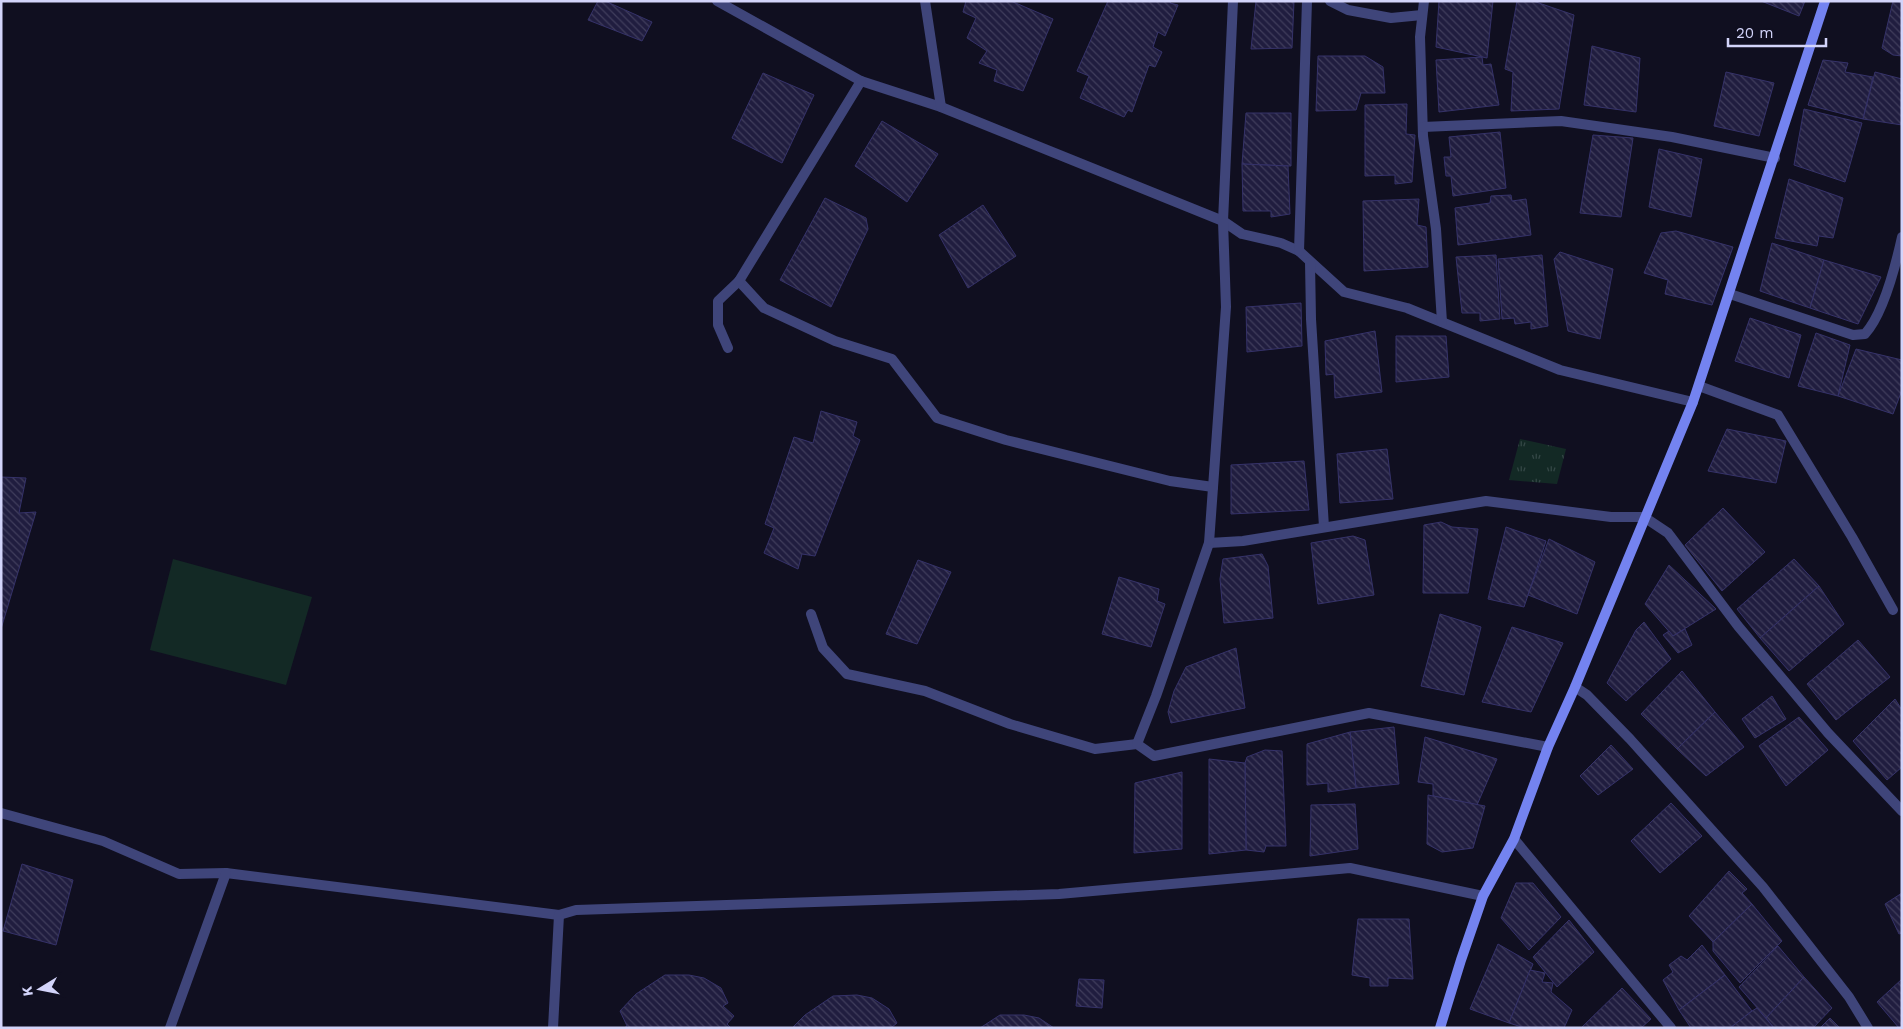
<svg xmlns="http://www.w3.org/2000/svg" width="1903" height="1029" font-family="'Work Sans',sans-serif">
<defs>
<pattern id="park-tufts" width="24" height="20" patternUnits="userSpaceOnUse" patternTransform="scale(1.25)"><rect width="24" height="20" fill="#132925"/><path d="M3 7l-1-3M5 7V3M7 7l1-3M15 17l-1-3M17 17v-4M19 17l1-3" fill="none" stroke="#344746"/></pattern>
<pattern id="building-back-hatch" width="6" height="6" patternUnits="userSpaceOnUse" patternTransform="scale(1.25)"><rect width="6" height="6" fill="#201d3f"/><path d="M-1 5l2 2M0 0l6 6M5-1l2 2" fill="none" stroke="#403d5c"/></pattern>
</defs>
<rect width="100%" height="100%" fill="#100f20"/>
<polygon fill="url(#park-tufts)" points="1520,439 1566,449 1557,484 1509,480"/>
<polygon fill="#132925" points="173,559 312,597 286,685 150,650"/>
<g fill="url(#building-back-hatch)" stroke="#353269">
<polygon points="598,1 605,1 652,22 642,41 588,20"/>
<polygon points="966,1 1011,1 1053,19 1023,91 994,81 997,70 979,63 987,51 967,38 976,18 963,12"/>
<polygon points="1108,1 1171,1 1170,3 1178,5 1165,36 1158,32 1153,47 1162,52 1155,67 1149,65 1132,112 1128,110 1124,117 1080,98 1089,76 1077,71"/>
<polygon points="1256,1 1294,1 1292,48 1251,49"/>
<polygon points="1439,1 1493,1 1487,58 1436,47"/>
<polygon points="1517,1 1533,1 1574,15 1559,109 1511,111 1513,72 1505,69"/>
<polygon points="1761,1 1805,1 1799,16"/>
<polygon points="1893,1 1902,1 1902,56 1893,55 1882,48"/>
<polygon points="1592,46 1640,58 1636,112 1584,105"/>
<polygon points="1318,56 1365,56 1383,67 1385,93 1361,93 1356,110 1316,111"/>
<polygon points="1482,57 1483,65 1491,64 1499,105 1439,112 1436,60"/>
<polygon points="1823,60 1848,63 1845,72 1873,77 1863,119 1808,105"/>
<polygon points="1726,72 1774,83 1759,136 1714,126"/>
<polygon points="1875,72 1902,79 1902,125 1863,119"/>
<polygon points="763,73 814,95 782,163 732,138"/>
<polygon points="1407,104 1406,134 1415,135 1412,182 1395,184 1395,175 1365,176 1365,105"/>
<polygon points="1804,109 1862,123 1845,182 1794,165"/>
<polygon points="1246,113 1291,113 1291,166 1242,164"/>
<polygon points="882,121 938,154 907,202 855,166"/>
<polygon points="1500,132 1506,188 1453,196 1451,176 1446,176 1444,157 1451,157 1449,137"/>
<polygon points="1593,135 1633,138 1621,217 1580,213"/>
<polygon points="1659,149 1702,159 1691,217 1649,207"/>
<polygon points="1242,164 1288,166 1290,214 1271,217 1271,211 1243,211"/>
<polygon points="1789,179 1843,198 1833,238 1819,236 1817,246 1775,238"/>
<polygon points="1511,195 1512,201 1526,199 1531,235 1458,245 1455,208 1490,203 1491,196"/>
<polygon points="825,198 866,218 868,229 831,307 780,280"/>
<polygon points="1419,199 1417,225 1426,227 1428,267 1364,271 1363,201"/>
<polygon points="983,205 1016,256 968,288 939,235"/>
<polygon points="1676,231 1733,247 1712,305 1665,294 1668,280 1644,273 1661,233"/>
<polygon points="1772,243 1824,260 1810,308 1760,291"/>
<polygon points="1560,252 1613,269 1600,339 1568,331 1554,259"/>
<polygon points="1496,255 1500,319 1480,321 1480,313 1462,313 1456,257"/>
<polygon points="1542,255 1548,326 1531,329 1531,322 1515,324 1514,318 1502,319 1498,259"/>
<polygon points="1824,260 1881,277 1858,324 1810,308"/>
<polygon points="1301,303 1302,346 1247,352 1246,307"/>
<polygon points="1750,318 1801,335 1789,378 1735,361"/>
<polygon points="1375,331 1382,392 1335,398 1334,374 1326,375 1325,341"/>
<polygon points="1816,333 1850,345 1838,396 1798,386"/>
<polygon points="1396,336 1446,336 1449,377 1396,382"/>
<polygon points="1856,349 1902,360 1902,390 1893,414 1838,396"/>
<polygon points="821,411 857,422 853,436 860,440 815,556 802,554 798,569 764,553 774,528 765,524 794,437 813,443"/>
<polygon points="1727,429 1786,441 1776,483 1708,471"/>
<polygon points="1387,449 1393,499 1340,503 1337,454"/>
<polygon points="1304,461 1309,510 1231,514 1231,465"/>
<polygon points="1,477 26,478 19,513 36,512 1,629"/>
<polygon points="1723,508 1765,552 1722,591 1685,545"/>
<polygon points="1441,522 1452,527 1478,529 1468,593 1423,593 1424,525"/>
<polygon points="1506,527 1546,541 1524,607 1488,599"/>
<polygon points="1353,536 1365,540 1374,595 1318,604 1311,543"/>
<polygon points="1549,539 1595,562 1577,614 1528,595"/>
<polygon points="1262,554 1268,566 1273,618 1224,623 1220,579 1223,559"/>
<polygon points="1794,559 1819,586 1760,638 1737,609"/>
<polygon points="918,560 951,572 917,644 886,634"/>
<polygon points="1669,565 1716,609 1673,636 1645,604"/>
<polygon points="1119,577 1159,589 1157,601 1165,604 1151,647 1102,634"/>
<polygon points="1819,586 1844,624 1789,671 1760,638"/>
<polygon points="1440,614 1481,627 1464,695 1421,686"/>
<polygon points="1644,622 1671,659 1626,701 1607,683 1636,630"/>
<polygon points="1512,627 1563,643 1531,712 1482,702"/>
<polygon points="1685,629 1692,645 1678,653 1663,635 1669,631 1673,636"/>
<polygon points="1858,640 1890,677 1836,720 1807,684"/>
<polygon points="1236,648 1245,708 1171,723 1168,712 1174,691 1186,667"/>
<polygon points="1682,671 1715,712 1677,749 1641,714"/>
<polygon points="1772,696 1786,719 1755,738 1742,719"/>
<polygon points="1895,699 1902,710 1902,767 1887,780 1853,741"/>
<polygon points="1715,712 1744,747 1706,776 1677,749"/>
<polygon points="1799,717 1828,750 1786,786 1759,746"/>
<polygon points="1394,727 1399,784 1356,788 1350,732"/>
<polygon points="1350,732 1356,788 1328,792 1328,783 1307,785 1307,744"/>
<polygon points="1425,737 1497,759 1477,805 1433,796 1433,784 1418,782"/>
<polygon points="1611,745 1633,769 1598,795 1580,776"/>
<polygon points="1265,750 1282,751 1286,846 1266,846 1264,852 1246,850 1245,763 1247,757"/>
<polygon points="1209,759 1245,763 1246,850 1209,854"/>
<polygon points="1182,772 1182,849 1134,853 1135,783"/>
<polygon points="1428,795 1485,806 1473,848 1442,852 1427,844"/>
<polygon points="1671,803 1702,836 1660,873 1631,841"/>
<polygon points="1355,804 1358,849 1310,856 1311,805"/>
<polygon points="22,864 73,880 56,945 3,931"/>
<polygon points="1729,871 1747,889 1742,893 1752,904 1713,942 1689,916"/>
<polygon points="1516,883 1533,883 1561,917 1529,950 1501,918"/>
<polygon points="1902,893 1902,933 1899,934 1885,904"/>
<polygon points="1752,904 1782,941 1740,983 1713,951 1713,942"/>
<polygon points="1358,919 1409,919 1413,979 1388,978 1388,986 1370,986 1370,978 1352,975"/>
<polygon points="1569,920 1594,952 1557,987 1533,957"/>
<polygon points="1498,944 1533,964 1509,1023 1470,1009"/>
<polygon points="1702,945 1725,975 1679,1010 1663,980 1673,972 1669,965 1681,956 1687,960"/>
<polygon points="1778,946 1804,977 1766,1018 1739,987"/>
<polygon points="1530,970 1545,973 1542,982 1553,983 1551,992 1572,1010 1564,1028 1525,1028 1509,1023"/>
<polygon points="665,975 689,975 704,978 721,988 728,1003 723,1006 734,1016 727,1024 731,1028 624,1028 627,1026 620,1011 636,994"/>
<polygon points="1725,975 1752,1011 1730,1028 1691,1028 1679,1010"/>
<polygon points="1804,977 1832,1008 1813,1028 1774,1028 1766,1018"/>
<polygon points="1079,979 1104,980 1102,1008 1076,1006"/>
<polygon points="1902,979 1902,1028 1899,1028 1877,1002"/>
<polygon points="1622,988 1651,1019 1641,1028 1581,1028"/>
<polygon points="857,995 872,998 889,1009 897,1023 892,1027 893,1028 792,1028 805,1015 833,996"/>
<polygon points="1757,1008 1774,1028 1730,1028 1752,1011"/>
<polygon points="1000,1015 1024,1015 1039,1018 1054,1028 980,1028"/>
<polygon points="1830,1018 1840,1028 1820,1028"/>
</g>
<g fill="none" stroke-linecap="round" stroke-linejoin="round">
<g stroke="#3f457a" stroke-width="10">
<polyline points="717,1 861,81 941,107 1223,221 1242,234 1281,243 1299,251 1344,292 1407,308 1560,370 1693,402"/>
<polyline points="925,1 941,107"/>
<polyline points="1330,1 1348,10 1391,18 1422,15"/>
<polyline points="1424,1 1420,37 1423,136 1436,229 1442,322"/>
<polyline points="1423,127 1561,121 1672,137 1775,158"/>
<polyline points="1299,251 1307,1"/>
<polyline points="1310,262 1311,319 1324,527"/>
<polyline points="739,281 764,308 835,341 892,359 937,418 1006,440 1170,481 1213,487"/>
<path d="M 1730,294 L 1853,335 L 1865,334 C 1884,313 1896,264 1902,237"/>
<polyline points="728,348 718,325 718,301 739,281 861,81"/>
<polyline points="1699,386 1778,415 1852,537 1893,610"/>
<polyline points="1209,543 1243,541 1486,501 1611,517 1644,517 1668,533 1738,626 1828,733 1902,811"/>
<polyline points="811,614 823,648 847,674 925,691 1010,724 1095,749 1137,744 1154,756 1369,713 1548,747"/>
<polyline points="1575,687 1587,695 1630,739 1763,887 1849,997 1868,1028"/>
<polyline points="1137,744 1156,696 1209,543 1226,307 1223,221 1233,1"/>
<polyline points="1,813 103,841 179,874 226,873 559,915 576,910 1059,894 1350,868 1483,896"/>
<polyline points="1514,839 1671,1028"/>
<polyline points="170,1028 226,873"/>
<polyline points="553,1028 559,915"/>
</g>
<polyline stroke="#7483f0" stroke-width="10" points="1440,1028 1461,960 1483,896 1514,839 1548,747 1575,687 1693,402 1825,1"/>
</g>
<rect width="1903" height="1029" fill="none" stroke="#d3d4fa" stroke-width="5"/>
<g transform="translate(40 989) rotate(260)" stroke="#100f20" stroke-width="4" paint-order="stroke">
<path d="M0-4L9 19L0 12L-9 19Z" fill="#d3d4fa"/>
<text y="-8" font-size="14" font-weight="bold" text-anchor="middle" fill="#d3d4fa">K</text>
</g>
<path d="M1728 38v8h98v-8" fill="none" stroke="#d3d4fa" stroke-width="2.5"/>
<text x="1736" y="38" font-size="15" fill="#d3d4fa" stroke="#100f20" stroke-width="4" paint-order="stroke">20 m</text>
</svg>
